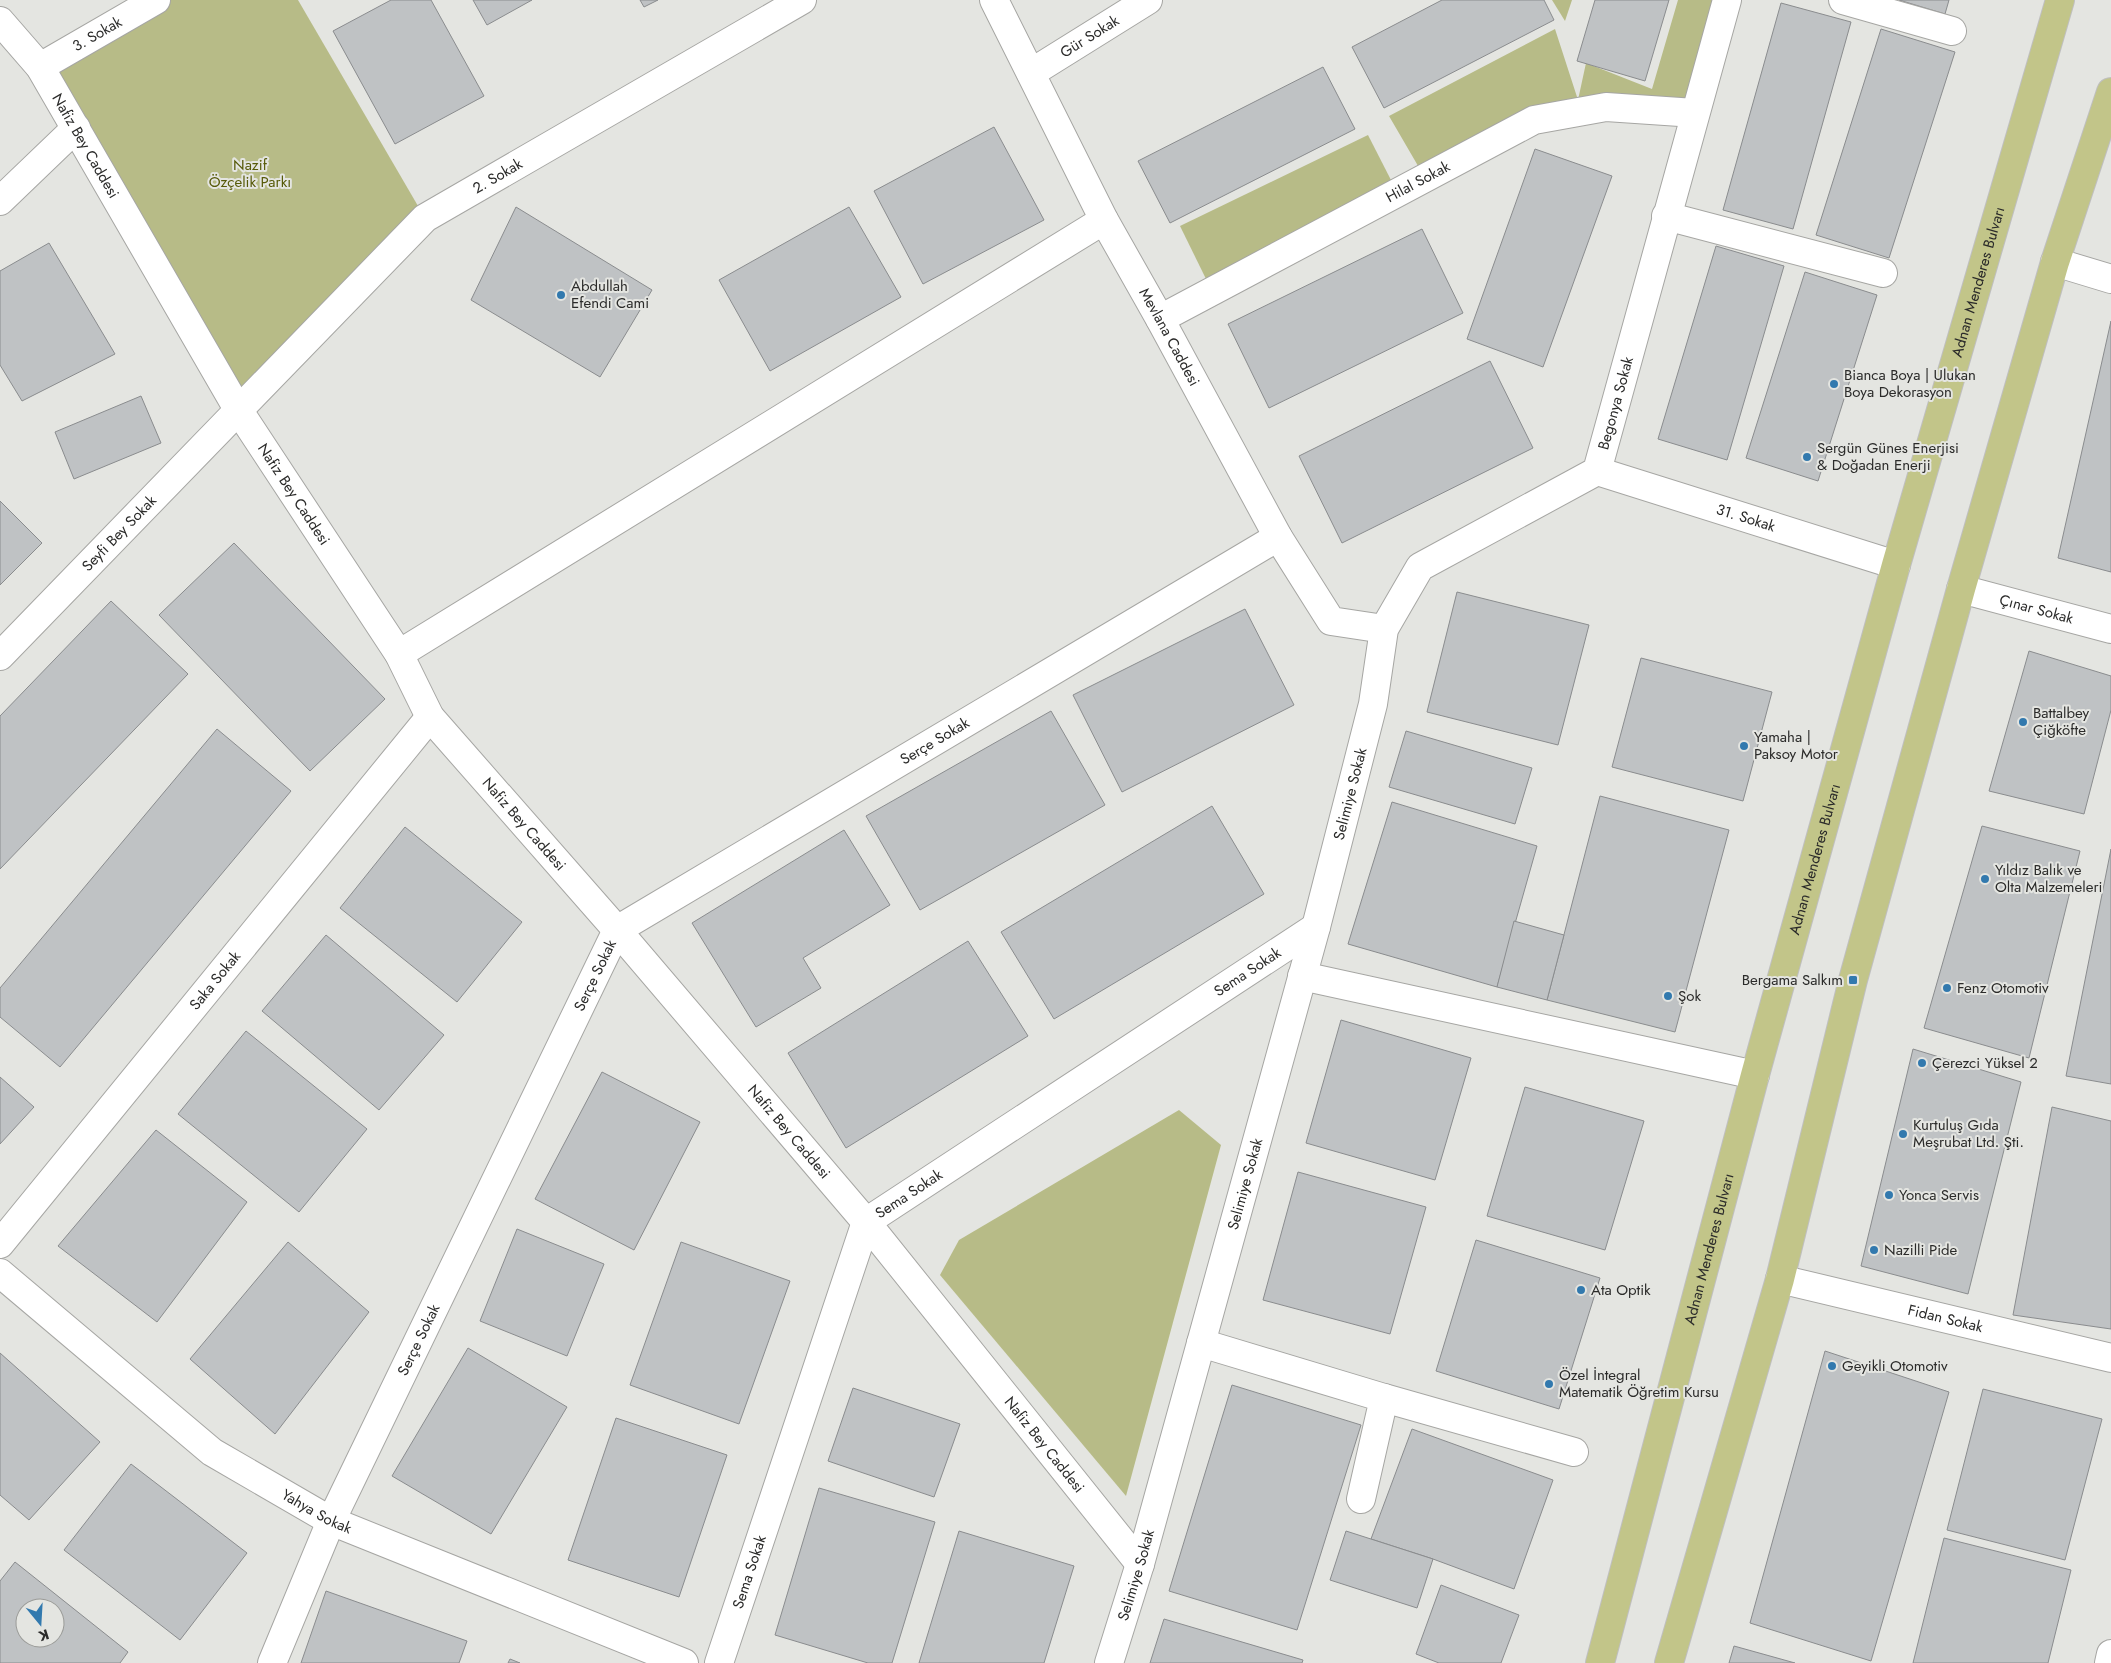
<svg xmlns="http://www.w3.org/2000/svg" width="2111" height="1663" font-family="Jost,sans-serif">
<rect width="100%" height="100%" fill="#e4e5e1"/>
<g fill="#b7bb87">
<polygon points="156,0 298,0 425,218 239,411 40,67"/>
<polygon points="1552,0 1572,0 1565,21"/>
<polygon points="1678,0 1716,0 1687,101 1578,102 1421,171 1389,116 1555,29 1578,100 1586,63 1652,89"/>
<polygon points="1368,135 1393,184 1208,283 1180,226"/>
<polygon points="1179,1110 1221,1145 1126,1496 940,1275 959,1240"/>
</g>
<g fill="#bfc2c4" stroke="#8a8c8e" fill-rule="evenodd">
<polygon points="391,0 431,0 484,96 395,144 333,31"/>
<polygon points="473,0 532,0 487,25"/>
<polygon points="640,0 658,0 644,7"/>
<polygon points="1442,0 1544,0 1554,20 1384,108 1352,47"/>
<polygon points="1595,0 1669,0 1645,81 1577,61"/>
<polygon points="1899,0 1949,0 1945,14"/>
<polygon points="1781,3 1851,22 1793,229 1723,210"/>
<polygon points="1881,29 1955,52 1889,258 1816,235"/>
<polygon points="1323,67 1355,129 1170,223 1138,161"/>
<polygon points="994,127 1044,220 923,284 874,191"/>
<polygon points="1535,149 1612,176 1543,367 1467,339"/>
<polygon points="516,207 652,290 600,377 471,300"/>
<polygon points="849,207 901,297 770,371 719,280"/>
<polygon points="1422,229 1463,313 1269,408 1228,324"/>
<polygon points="49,243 115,354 22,401 0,365 0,271"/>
<polygon points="1716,246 1784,266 1727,460 1658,439"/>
<polygon points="1805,272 1877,295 1818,481 1746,458"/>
<polygon points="2111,321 2111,572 2058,558"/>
<polygon points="1490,361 1533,448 1342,543 1299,456"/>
<polygon points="141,396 161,443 74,479 55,432"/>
<polygon points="0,501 42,543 0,585"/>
<polygon points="234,543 385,699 310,771 159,615"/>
<polygon points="1457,592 1589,625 1558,745 1427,712"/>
<polygon points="111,601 188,674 0,869 0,716"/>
<polygon points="1245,609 1294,705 1122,792 1073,695"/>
<polygon points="2029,651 2111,676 2111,710 2084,814 1989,791"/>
<polygon points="1641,658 1772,692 1743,801 1612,767"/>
<polygon points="1051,711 1105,805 920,910 866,816"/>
<polygon points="217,729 291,791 60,1067 0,1017 0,988"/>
<polygon points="1406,731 1532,768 1515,824 1389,787"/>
<polygon points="1600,796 1729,830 1675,1032 1547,1000"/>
<polygon points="1392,802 1537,846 1497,987 1348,944"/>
<polygon points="1212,806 1264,894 1054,1019 1001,932"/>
<polygon points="1982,826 2080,851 2029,1058 1924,1028"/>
<polygon points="405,827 522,922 457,1002 340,908"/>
<polygon points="844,830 890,905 803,958 821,988 756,1027 692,923"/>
<polygon points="2111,849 2111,1084 2066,1076"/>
<polygon points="1514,921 1564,935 1547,1000 1497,987"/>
<polygon points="326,935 444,1035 379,1110 262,1011"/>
<polygon points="968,941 1028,1036 846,1148 788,1053"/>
<polygon points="1341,1020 1471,1058 1435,1180 1306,1143"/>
<polygon points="246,1031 367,1129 299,1212 178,1114"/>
<polygon points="1913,1049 2021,1082 1968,1294 1861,1266"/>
<polygon points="602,1072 700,1122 634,1250 535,1199"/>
<polygon points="0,1077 34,1107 0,1144"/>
<polygon points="1525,1087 1644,1121 1605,1250 1487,1216"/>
<polygon points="2052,1107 2111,1121 2111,1329 2013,1315"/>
<polygon points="156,1130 247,1202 157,1322 58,1246"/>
<polygon points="1298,1172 1426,1207 1390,1334 1263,1300"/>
<polygon points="517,1229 604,1264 567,1356 480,1321"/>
<polygon points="1476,1240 1600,1278 1559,1409 1436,1371"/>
<polygon points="288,1242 369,1312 275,1434 190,1359"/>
<polygon points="681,1242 790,1281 739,1424 630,1385"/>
<polygon points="468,1348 567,1407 491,1534 392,1476"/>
<polygon points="1825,1351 1949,1392 1871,1661 1750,1623"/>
<polygon points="0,1353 100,1442 29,1520 0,1495"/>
<polygon points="1232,1385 1361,1425 1297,1630 1169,1591"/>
<polygon points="853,1388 960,1424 934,1497 828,1461"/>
<polygon points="1983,1389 2102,1419 2065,1560 1947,1530"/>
<polygon points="616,1418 727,1455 679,1597 568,1560"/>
<polygon points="1412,1429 1553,1480 1514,1589 1433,1559 1371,1539"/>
<polygon points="131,1464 247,1553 180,1640 64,1550"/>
<polygon points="819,1488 935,1522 892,1663 868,1663 775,1635"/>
<polygon points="959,1531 1074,1566 1044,1663 919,1663"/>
<polygon points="1346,1531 1433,1559 1417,1608 1330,1580"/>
<polygon points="1944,1538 2071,1570 2048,1663 1913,1663"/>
<path d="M 15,1562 L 128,1652 L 120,1663 L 0,1663 L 0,1581 ZM 25,1608 L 55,1608 L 55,1638 L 25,1638 Z"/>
<polygon points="1441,1585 1519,1615 1501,1663 1439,1663 1416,1654"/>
<polygon points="326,1591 467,1641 459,1663 301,1663"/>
<polygon points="1164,1619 1303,1660 1302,1663 1150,1663"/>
<polygon points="1734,1646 1795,1663 1729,1663"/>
<polygon points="510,1659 520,1663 508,1663"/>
</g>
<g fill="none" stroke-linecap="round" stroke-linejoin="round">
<defs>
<g id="minor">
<path id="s1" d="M 994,0 L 1104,220 L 1160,319 L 1278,537 L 1331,621 L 1384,629"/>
<polyline points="1843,0 1952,31"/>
<path id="s2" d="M 0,21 L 40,67 L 239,411 L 399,654 L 430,717 L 617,930 L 866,1222 L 1140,1564"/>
<path id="s3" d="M 40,67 L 156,0"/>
<path id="s4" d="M 1031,73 L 1148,0"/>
<polyline points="0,201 76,128"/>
<polyline points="1666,216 1883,273"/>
<polyline points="2055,262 2111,279"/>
<path id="s5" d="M 1160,319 L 1534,120 L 1606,107 L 1695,113"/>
<path id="s6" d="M 1597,471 L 1896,565"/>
<path id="s7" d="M 1961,589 L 2111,629"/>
<polyline points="399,654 1104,220"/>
<path id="s8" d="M 0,656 L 425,218 L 802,0"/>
<polyline points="1302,976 1755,1075"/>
<path id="s9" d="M 0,1244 L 430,717"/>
<path id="s10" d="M 0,1273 L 212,1452 L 331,1521 L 684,1663"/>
<path id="s11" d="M 1780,1279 L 2111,1358"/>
<polyline points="1201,1343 1384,1398 1361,1499"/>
<polyline points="1384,1398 1574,1452"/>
<path id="s12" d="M 272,1663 L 331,1521 L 617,930 L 1278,537"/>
<path id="s13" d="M 719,1663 L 866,1222 L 1316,927"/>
<path id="s14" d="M 1109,1663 L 1140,1564 L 1316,927 L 1373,704 L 1384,629 L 1420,567 L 1597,471 L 1727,0"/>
<polyline points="2109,1663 2111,1654"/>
</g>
<g id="major">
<path id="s15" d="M 1600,1663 L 1755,1075 L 1896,565 L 2060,0"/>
<polyline points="1669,1663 1780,1279 1853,980 1961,589 2055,262 2111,92"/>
</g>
</defs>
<use href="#minor" stroke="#a6a6a3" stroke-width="30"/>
<use href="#major" stroke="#bfbfbf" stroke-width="30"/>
<use href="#minor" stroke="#fff" stroke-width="28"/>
<use href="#major" stroke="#c2c589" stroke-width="28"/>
</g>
<g fill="#3279ae" stroke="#e4e5e1" stroke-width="2">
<circle cx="561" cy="295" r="5"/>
<circle cx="1834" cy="384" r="5"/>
<circle cx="1807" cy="457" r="5"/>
<circle cx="2023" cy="722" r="5"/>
<circle cx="1744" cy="746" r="5"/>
<circle cx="1985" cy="879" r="5"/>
<rect x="1848" y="975" width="10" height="10" rx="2.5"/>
<circle cx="1947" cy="988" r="5"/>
<circle cx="1668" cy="996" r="5"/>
<circle cx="1922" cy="1063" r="5"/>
<circle cx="1903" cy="1134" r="5"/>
<circle cx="1889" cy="1195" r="5"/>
<circle cx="1874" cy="1250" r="5"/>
<circle cx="1581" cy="1290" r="5"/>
<circle cx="1832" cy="1366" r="5"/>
<circle cx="1549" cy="1384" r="5"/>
</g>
<g text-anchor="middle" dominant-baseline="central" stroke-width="4" stroke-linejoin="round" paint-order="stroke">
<g font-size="15" fill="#2b2b2a" stroke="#e4e5e1">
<text stroke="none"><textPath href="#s3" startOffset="66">3. Sokak</textPath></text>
<text stroke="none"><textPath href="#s4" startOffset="69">Gür Sokak</textPath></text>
<text stroke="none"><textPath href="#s2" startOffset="152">Nafiz Bey Caddesi</textPath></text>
<text stroke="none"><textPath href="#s8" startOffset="694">2. Sokak</textPath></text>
<text stroke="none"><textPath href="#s5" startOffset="292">Hilal Sokak</textPath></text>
<text stroke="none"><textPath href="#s15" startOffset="1432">Adnan Menderes Bulvarı</textPath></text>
<text stroke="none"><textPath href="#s1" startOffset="380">Mevlana Caddesi</textPath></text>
<text stroke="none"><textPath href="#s14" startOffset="1414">Begonya Sokak</textPath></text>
<text stroke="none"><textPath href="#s2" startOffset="558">Nafiz Bey Caddesi</textPath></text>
<text stroke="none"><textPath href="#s6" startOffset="156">31. Sokak</textPath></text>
<text stroke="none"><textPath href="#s8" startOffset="171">Seyfi Bey Sokak</textPath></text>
<text stroke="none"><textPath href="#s7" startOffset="78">Çınar Sokak</textPath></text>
<text stroke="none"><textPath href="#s12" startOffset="1180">Serçe Sokak</textPath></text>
<text stroke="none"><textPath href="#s14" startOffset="902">Selimiye Sokak</textPath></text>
<text stroke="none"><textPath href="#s2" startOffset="962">Nafiz Bey Caddesi</textPath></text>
<text stroke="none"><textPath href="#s15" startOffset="832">Adnan Menderes Bulvarı</textPath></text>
<text stroke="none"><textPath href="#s13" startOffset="921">Sema Sokak</textPath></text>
<text stroke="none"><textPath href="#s12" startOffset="760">Serçe Sokak</textPath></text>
<text stroke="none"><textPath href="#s9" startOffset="340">Saka Sokak</textPath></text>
<text stroke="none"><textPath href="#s2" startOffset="1368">Nafiz Bey Caddesi</textPath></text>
<text stroke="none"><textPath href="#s14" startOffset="498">Selimiye Sokak</textPath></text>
<text stroke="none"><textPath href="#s13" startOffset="516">Sema Sokak</textPath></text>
<text stroke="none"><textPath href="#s15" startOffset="428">Adnan Menderes Bulvarı</textPath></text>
<text stroke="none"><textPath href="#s11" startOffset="170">Fidan Sokak</textPath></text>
<text stroke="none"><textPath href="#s12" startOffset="355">Serçe Sokak</textPath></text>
<text stroke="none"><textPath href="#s2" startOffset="1772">Nafiz Bey Caddesi</textPath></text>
<text stroke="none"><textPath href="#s10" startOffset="398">Yahya Sokak</textPath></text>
<text stroke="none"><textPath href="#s13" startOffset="96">Sema Sokak</textPath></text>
<text stroke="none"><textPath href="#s14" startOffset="92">Selimiye Sokak</textPath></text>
</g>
<g font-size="15" fill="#575a09" stroke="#e4e5e1">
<text x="250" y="165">Nazif<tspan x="250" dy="17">Özçelik Parkı</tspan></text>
</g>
<g font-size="15" fill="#2b2b2a" stroke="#e4e5e1" text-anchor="start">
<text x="571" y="286">Abdullah<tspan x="571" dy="17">Efendi Cami</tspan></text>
<text x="1844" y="375">Bianca Boya | Ulukan<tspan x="1844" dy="17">Boya Dekorasyon</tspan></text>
<text x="1817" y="448">Sergün Günes Enerjisi<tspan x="1817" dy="17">&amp; Doğadan Enerji</tspan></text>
<text x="2033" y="713">Battalbey<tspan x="2033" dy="17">Çiğköfte</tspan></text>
<text x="1754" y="737">Yamaha |<tspan x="1754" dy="17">Paksoy Motor</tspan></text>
<text x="1995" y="870">Yıldız Balık ve<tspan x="1995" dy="17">Olta Malzemeleri</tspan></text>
<text x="1843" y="980" text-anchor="end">Bergama Salkım</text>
<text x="1957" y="988">Fenz Otomotiv</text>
<text x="1678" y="996">Şok</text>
<text x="1932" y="1063">Çerezci Yüksel 2</text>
<text x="1913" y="1125">Kurtuluş Gıda<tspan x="1913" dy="17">Meşrubat Ltd. Şti.</tspan></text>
<text x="1899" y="1195">Yonca Servis</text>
<text x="1884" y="1250">Nazilli Pide</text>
<text x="1591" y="1290">Ata Optik</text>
<text x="1842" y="1366">Geyikli Otomotiv</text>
<text x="1559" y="1375">Özel İntegral<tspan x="1559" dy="17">Matematik Öğretim Kursu</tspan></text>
</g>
</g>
<g transform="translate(40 1623) rotate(162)"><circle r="24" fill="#e4e5e1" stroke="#9a9b98"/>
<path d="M0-4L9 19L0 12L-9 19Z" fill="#3279ae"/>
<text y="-8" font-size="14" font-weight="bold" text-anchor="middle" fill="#2b2b2a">K</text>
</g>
</svg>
